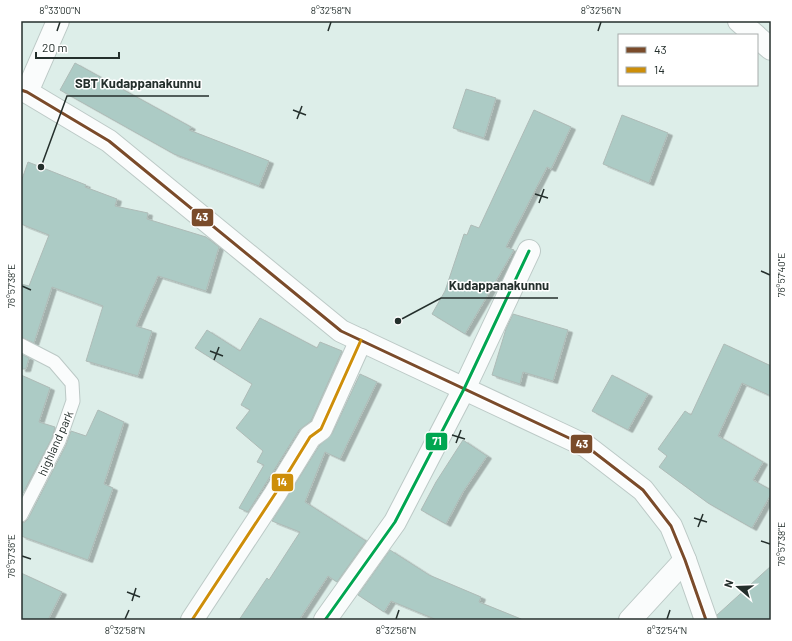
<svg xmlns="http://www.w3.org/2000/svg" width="792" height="641" font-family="Barlow,sans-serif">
<defs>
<filter id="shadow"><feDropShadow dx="4.5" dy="2.5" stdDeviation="0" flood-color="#0004"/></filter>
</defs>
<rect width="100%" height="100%" fill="#ddeee9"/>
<g fill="#accbc5" stroke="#aebbb7" filter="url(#shadow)">
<polygon points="75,63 191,127 189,130 269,161 259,186 174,154 60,90"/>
<polygon points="466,89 496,98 484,138 453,128"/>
<polygon points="534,110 571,127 551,169 547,167 506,247 514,250 465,334 432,314 445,291 464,234 467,235 471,225 479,228"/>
<polygon points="622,115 668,133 649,183 603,164"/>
<polygon points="28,162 86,185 85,187 117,199 115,206 148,213 147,219 206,237 219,247 206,291 158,276 136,326 152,331 138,376 86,361 103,306 52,287 34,343 21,337 21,284 29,286 49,235 21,224 21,182"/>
<polygon points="513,314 568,330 553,381 523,372 520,384 492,375 506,329"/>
<polygon points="260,318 317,348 320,342 342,351 311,421 299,430 248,512 239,508 264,465 257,462 263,451 236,428 250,410 241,405 252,384 195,348 207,330 240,351"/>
<polygon points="724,344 771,366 771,396 742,383 718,436 763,462 753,480 771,490 771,494 752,528 708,503 659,467 667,456 658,449 685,411 691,415"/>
<polygon points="21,354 29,358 26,369 21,369"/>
<polygon points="360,374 377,382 340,459 325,452 305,502 366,541 337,582 328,576 299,620 239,620 267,578 269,580 300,532 272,521 319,446 332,434"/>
<polygon points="21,375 50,388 39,422 55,427 52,438 21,497"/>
<polygon points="612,375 648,394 628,430 592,411"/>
<polygon points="98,410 124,422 104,484 113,488 88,560 21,536 21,523 25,522 28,519 66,445 71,431 86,436"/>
<polygon points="463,440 487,456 463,492 446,524 421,510 436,482"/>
<polygon points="390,550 429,575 481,597 479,602 521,619 521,620 437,620 391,601 384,612 358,595"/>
<polygon points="771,566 771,620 718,620 717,615"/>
<polygon points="21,573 62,592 48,620 21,620"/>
</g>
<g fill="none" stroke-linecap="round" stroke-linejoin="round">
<defs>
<polyline id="lane" points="21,345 54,362 72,383 73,401 59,441 21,515"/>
<g id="street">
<polyline points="739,21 755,35"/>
<polyline points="757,37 771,49"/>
<polyline points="27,92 58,21"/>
<polyline points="192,620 275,494 310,437 321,429 361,340"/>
<polyline points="325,620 395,522 464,389 529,251"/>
<polyline points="630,620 685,560"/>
</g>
<polyline id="secondary" points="21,90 27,92 109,141 341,331 586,446 643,490 671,526 685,560 706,620"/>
</defs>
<use href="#lane" stroke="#bcc9c6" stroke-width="15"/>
<use href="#street" stroke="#bcc9c6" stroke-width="24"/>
<use href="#secondary" stroke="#bcc9c6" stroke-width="24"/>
<use href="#lane" stroke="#fafcfc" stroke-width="13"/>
<use href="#street" stroke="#fafcfc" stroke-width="22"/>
<use href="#secondary" stroke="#fafcfc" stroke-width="22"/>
<defs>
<polyline id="bus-1" points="21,90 27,92 109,141 341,331 586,446 643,490 671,526 685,560 706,620"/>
<polyline id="bus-2" points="192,620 275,494 310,437 321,429 361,340"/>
<polyline id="bus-3" points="325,620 395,522 464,389 529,251"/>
</defs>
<use href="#bus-1" stroke="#fff" stroke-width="6"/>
<use href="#bus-2" stroke="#fff" stroke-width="6"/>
<use href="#bus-3" stroke="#fff" stroke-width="6"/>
<use href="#bus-1" stroke="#7a4b2a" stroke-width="3"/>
<use href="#bus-2" stroke="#cd8e09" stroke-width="3"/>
<use href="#bus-3" stroke="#00a651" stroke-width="3"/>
</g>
<path fill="none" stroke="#242f2c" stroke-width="1.5" d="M 57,31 L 60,22M 328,31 L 331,22M 598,31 L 601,22M 293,110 L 306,115M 297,119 L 302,106M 535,194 L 548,198M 539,203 L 544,189M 761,271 L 770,275M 22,286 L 31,290M 210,351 L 223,356M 214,360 L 219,347M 452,435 L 465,439M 456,443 L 461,430M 694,518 L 707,522M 698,527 L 703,514M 761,541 L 770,544M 22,556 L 31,559M 127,592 L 140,597M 132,601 L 136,588M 125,619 L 129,610M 396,619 L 399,610M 667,619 L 670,610"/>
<g text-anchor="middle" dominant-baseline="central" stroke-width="3" stroke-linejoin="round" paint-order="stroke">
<g font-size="12" fill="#242f2c" stroke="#fff">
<text transform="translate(55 443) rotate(-66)">highland park</text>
</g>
</g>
<path fill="none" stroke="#242f2c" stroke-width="1.5" d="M41 167L67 96H209M398 321L441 298H558"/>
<g fill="#242f2c" stroke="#fff" stroke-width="1.5">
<circle cx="41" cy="167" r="4"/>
<circle cx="398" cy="321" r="4"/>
</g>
<g font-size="13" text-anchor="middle" font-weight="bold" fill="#242f2c" stroke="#fff" stroke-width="3" stroke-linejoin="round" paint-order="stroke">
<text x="138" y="88">SBT Kudappanakunnu</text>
<text x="499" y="290">Kudappanakunnu</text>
</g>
<g stroke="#fff" stroke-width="1.5">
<rect x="191" y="208" width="23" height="19" rx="4" fill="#7a4b2a"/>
<rect x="425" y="432" width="23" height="19" rx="4" fill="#00a651"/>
<rect x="570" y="434" width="23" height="20" rx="4" fill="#7a4b2a"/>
<rect x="271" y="473" width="23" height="19" rx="4" fill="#cd8e09"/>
</g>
<g font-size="11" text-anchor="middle" font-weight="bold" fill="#fff">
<text x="202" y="221">43</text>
<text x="437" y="445">71</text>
<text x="582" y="448">43</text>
<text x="282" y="486">14</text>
</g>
<rect width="792" height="641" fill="none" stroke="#ffffff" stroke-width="44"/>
<rect x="618" y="34" width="140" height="52" fill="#ffffff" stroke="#a7acab"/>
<rect x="626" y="47" width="20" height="6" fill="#7a4b2a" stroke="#a7acab"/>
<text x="654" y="54" font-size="12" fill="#242f2c">43</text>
<rect x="626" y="67" width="20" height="6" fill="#cd8e09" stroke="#a7acab"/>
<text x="654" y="74" font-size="12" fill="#242f2c">14</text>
<g transform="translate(738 587) rotate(289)" stroke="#ffffff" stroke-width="3" paint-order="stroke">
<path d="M0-3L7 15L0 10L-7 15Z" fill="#242f2c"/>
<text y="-6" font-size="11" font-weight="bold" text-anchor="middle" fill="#242f2c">N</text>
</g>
<path d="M36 52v6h83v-6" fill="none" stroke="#242f2c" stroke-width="2"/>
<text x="42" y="52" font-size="12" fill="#242f2c" stroke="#ffffff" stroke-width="3" paint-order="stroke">20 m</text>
<rect x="22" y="22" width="748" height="597" fill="none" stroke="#242f2c" stroke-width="1.5"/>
<g font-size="10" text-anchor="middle" fill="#242f2c">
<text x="60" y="14">8°33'00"N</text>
<text x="331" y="14">8°32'58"N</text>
<text x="601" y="14">8°32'56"N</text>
<text transform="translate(781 275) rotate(-90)" y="4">76°57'40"E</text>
<text transform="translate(11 286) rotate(-90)" y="4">76°57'38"E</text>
<text transform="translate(781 544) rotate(-90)" y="4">76°57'38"E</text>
<text transform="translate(11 556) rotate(-90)" y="4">76°57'36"E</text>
<text x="125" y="634">8°32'58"N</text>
<text x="396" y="634">8°32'56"N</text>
<text x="667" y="634">8°32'54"N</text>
</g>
</svg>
